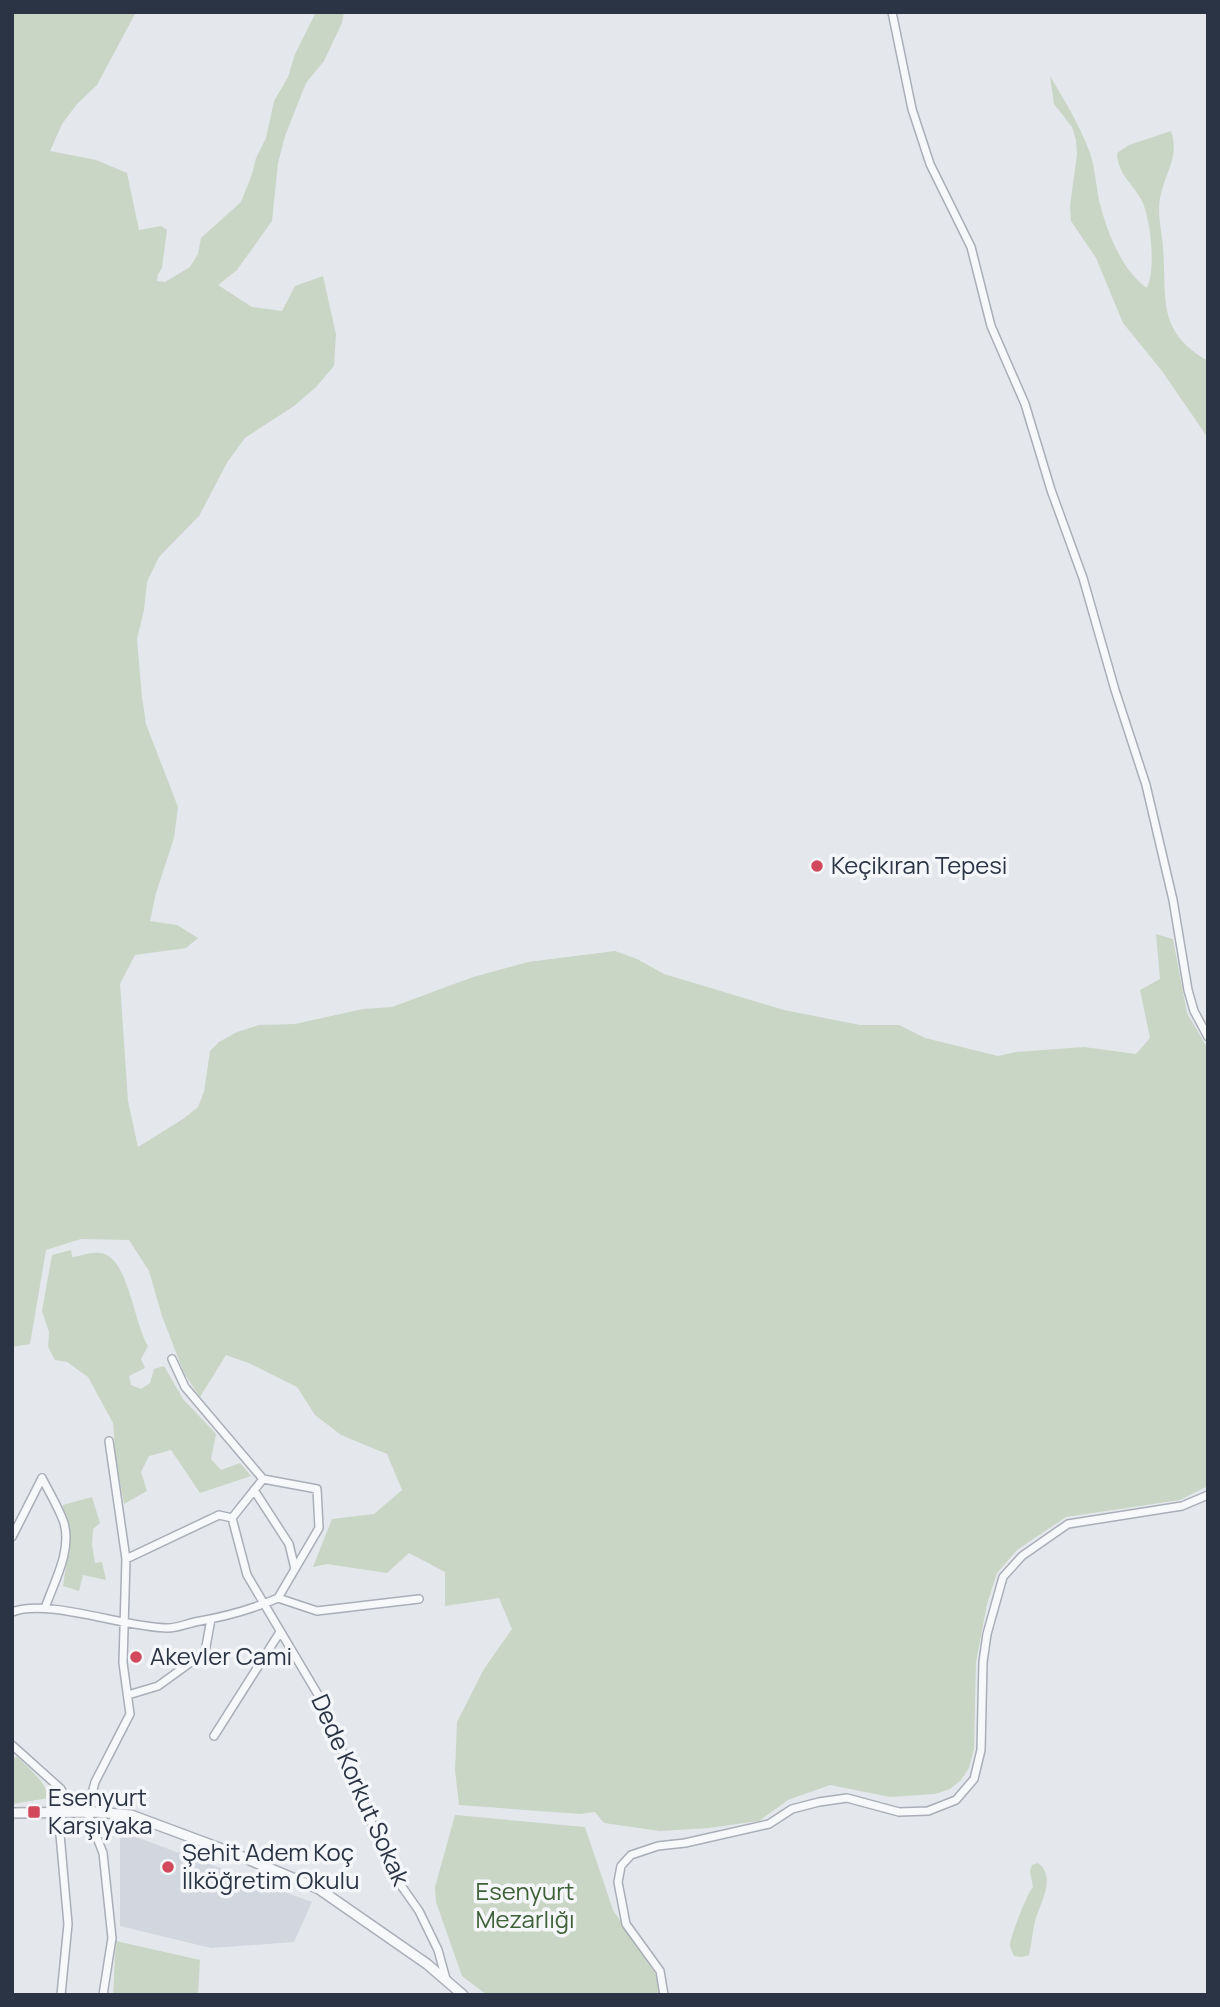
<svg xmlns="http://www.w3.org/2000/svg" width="1220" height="2007" viewBox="0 0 1220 2007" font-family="Manrope,sans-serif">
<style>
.built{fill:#d2d6de}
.green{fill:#c9d6c5}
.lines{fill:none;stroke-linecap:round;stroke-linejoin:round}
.minor-casing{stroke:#a9aeb7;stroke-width:10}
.tertiary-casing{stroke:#a9aeb7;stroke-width:12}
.minor{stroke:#f7f8fa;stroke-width:7}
.tertiary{stroke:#f7f8fa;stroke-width:9}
.poi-dot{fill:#d1495b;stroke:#f4f6f9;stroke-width:2.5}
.labels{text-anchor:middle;stroke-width:7;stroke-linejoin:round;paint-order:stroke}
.poi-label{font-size:24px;fill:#2b3445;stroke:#f4f6f9;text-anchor:start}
.street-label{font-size:24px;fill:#2b3445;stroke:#f4f6f9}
.park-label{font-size:24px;fill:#3f6138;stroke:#f4f6f9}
</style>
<rect width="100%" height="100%" fill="#e4e7ec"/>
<!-- built -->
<path class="built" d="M120,1831L312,1902L294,1942L211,1948L120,1926Z"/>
<!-- green -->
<path class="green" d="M12,12H136L97,85L77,104L62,124L50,151L96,160L127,173L139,230L161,226L167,230L162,268L158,274L157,281L165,282L190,267L198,254L201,238L241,202L252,174L256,158L266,138L274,101L288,77L295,54L316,12H344L342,23L324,61L306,83L285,136L278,163L272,221L237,270L218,285L252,307L282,311L295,286L323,276L336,334L334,366L316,387L294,406L245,438L228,461L199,516L159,557L147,582L144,610L137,639L142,697L146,724L178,807L174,838L156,893L150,921L177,925L198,938L186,948L135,955L120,984L128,1101L138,1147L183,1119L198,1107L204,1092L210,1051L219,1042L237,1032L259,1025L295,1024L363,1009L392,1007L473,977L528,962L615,951L637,959L664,974L784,1010L860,1025H899L925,1038L998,1056L1016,1052L1084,1047L1136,1054L1150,1038L1140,990L1160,979L1156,934L1173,939L1187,1013L1208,1049V1486L1180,1500L1066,1517L1017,1550L997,1573L987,1604L976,1662L974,1749L969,1768L961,1780L950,1789L935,1794L890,1797L830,1785L788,1800L759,1821L709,1828L660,1831L604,1823L595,1812L580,1814L459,1805L455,1770L457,1722L484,1669L512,1629L499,1598L445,1606V1572L409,1553L387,1573L327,1564L313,1567L332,1519L374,1514L402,1490L387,1454L341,1435L315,1415L297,1387L251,1364L226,1355L200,1397L184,1373L162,1316L149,1271L129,1240L81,1239L46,1250L30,1344L12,1347Z
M1050,76C1065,101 1080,126 1090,153C1095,168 1096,185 1099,200C1106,230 1122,271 1147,288C1156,269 1151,220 1142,201C1132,182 1118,175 1117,153L1129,145L1171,131C1180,157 1165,172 1160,198C1157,214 1162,232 1163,247C1167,298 1156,331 1208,361V438L1162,371L1123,323L1096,258L1071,221L1070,206L1077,154L1076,140L1072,127L1054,104Z
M71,1250L72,1257C81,1256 91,1252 100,1253C128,1255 134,1324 148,1346L141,1359L145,1368L129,1376L131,1385L141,1389L150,1383L154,1369L164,1366L183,1399L216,1434L211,1459L221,1470L240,1463L251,1476L200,1493L171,1450L149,1456L141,1472L147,1491L124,1504L116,1461L113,1423L88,1377L67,1362L55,1360L48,1347L49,1332L42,1311L52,1255Z
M92,1497L100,1523L93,1529L92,1545L95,1563L102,1562L106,1580L83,1575L79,1591L63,1586L68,1552L63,1505Z
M17,1757C30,1769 45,1781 49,1798L12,1804V1758Z
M455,1815L585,1827L613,1910L658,1978L660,1995H487L462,1976L436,1902L435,1887Z
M1038,1863C1057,1877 1040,1903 1035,1921C1032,1932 1032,1944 1029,1955L1022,1957L1014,1956C1012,1951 1011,1951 1010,1945C1010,1938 1028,1891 1033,1887L1030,1872L1032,1865Z
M116,1941L200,1960L198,1995H113Z"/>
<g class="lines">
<defs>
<path id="minor" d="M892,12L912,109L930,164L971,247L991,326L1025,404L1051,490L1083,578L1115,690L1146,785L1173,900L1188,990L1194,1011L1208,1037
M172,1359L185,1387L263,1479
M42,1478C49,1492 59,1508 64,1523C72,1551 54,1582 45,1608
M254,1490L289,1544L295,1569
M232,1518L247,1575L320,1698L393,1874L419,1911L438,1950L446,1979
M232,1518L263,1479
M12,1537L42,1478
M126,1559L219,1515L232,1518
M278,1598L317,1611L419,1599
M12,1612C49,1598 125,1628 168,1628C177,1628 186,1624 195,1622C223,1617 251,1610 278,1598L319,1528L317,1489L263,1479
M128,1695L158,1686L205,1652L211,1619
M214,1736L280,1632
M12,1745L61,1789L73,1812
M58,1812L68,1924L61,1995
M103,1995L112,1938L103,1853L87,1812L95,1782L130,1714L123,1663L126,1559L109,1441
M664,1995L660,1971L626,1924L618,1882L621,1866L631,1855L658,1846L685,1843L769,1824L792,1809L819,1802L847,1798L899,1812L928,1811L956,1800L974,1779L981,1750L983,1662L987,1634L1003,1577L1022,1556L1068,1524L1182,1506L1208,1495"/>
<path id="tertiary" d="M12,1813L95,1812L131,1815L233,1853L319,1889L427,1964L463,1995"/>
</defs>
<!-- minor casing -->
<use href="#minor" class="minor-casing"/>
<!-- tertiary casing -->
<use href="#tertiary" class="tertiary-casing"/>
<!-- minor -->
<use href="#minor" class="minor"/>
<!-- tertiary -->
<use href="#tertiary" class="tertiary"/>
</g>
<!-- markers -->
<g class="poi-dot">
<circle cx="817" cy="866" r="7"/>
<circle cx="136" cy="1657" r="7"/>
<rect x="27" y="1805" width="14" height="14" rx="3.5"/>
<circle cx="168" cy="1867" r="7"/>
</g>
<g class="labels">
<!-- poi labels -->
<g class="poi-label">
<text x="831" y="874">Keçikıran Tepesi</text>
<text x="150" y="1665">Akevler Cami</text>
<text x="48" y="1806">Esenyurt<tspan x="48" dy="28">Karşıyaka</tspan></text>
<text x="182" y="1861">Şehit Adem Koç<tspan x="182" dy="28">İlköğretim Okulu</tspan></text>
</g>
<!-- street labels -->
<g class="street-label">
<text transform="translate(360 1790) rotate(66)" y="8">Dede Korkut Sokak</text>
</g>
<!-- park labels -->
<g class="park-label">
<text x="525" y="1900">Esenyurt<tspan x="525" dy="28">Mezarlığı</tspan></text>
</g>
</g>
<!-- border -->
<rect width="1220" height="2007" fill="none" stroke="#2b3445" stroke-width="28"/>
</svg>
